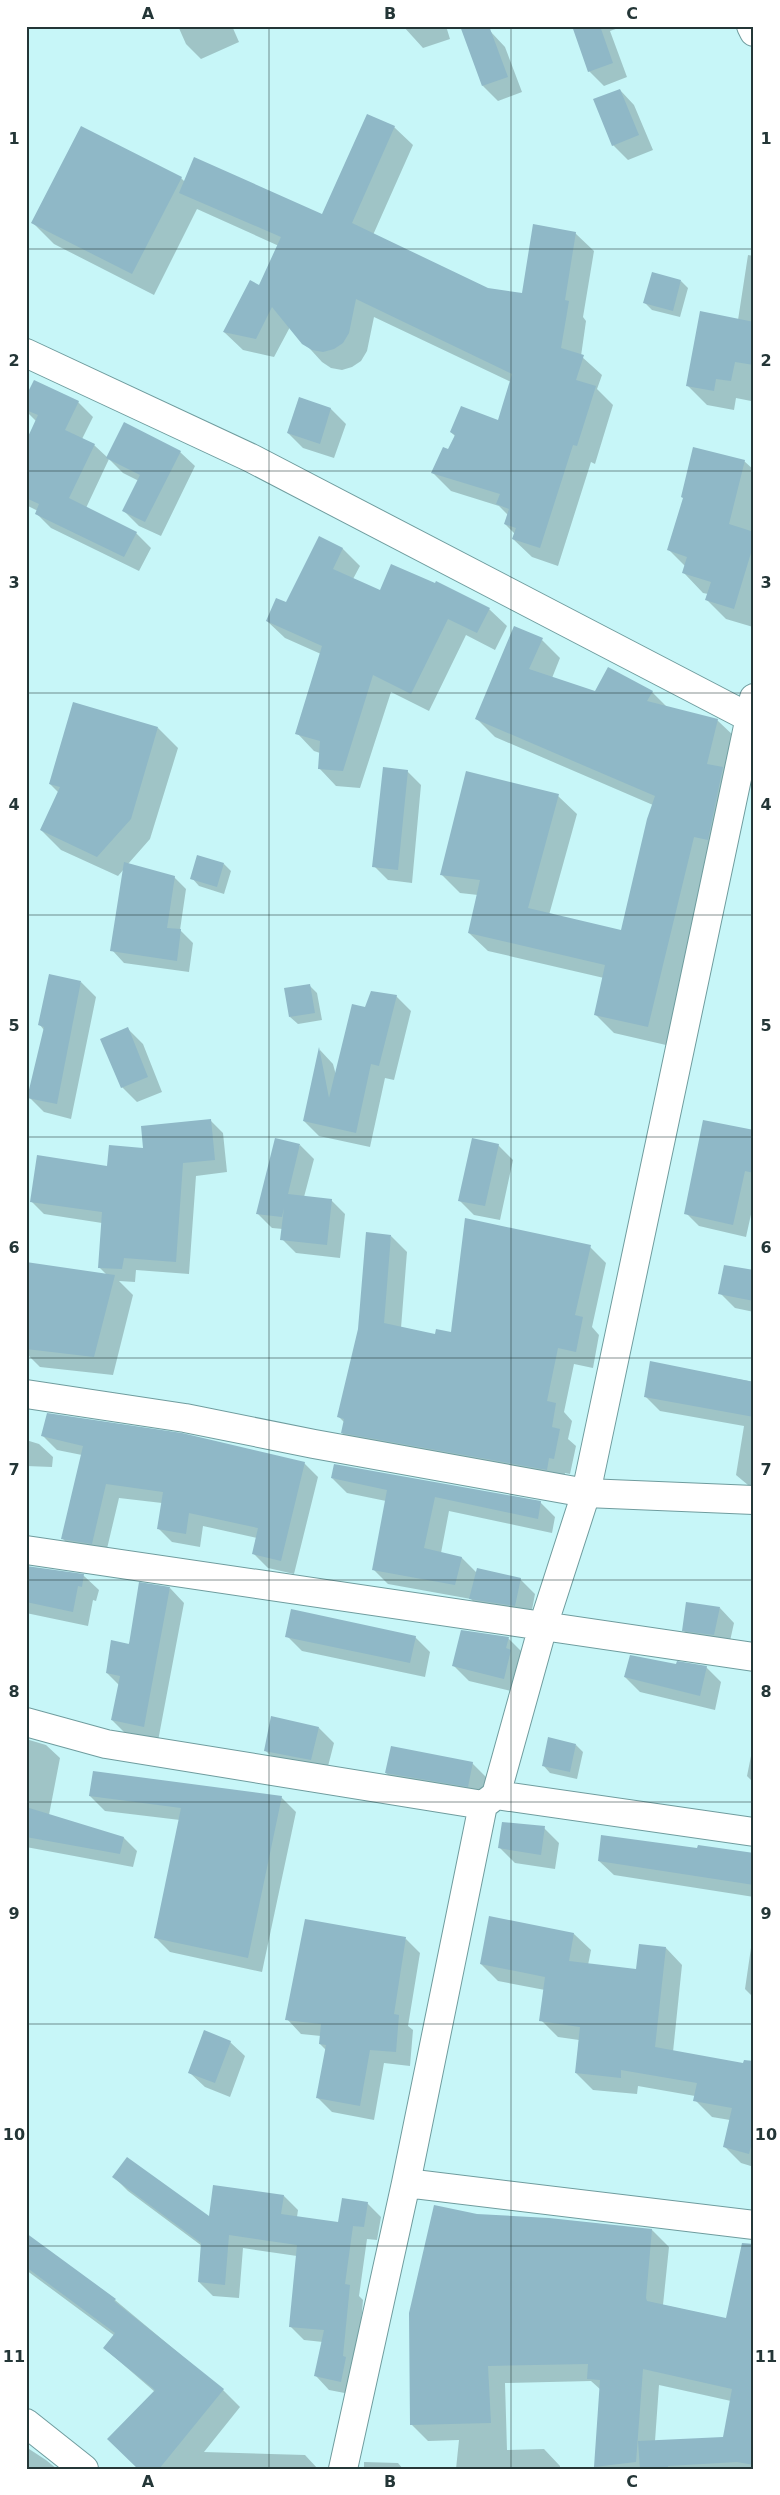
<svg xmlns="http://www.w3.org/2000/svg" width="780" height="2495" viewBox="0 0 780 2495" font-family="'DejaVu Sans',sans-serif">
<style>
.shadow{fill:#0003;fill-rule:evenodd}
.building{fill:#8fb8c7}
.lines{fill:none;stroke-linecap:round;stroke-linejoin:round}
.minor-casing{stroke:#6f9c9e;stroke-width:30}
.minor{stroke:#fff;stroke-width:28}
.grid{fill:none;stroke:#243637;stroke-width:1;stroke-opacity:0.55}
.neatline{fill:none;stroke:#243637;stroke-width:2}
.grid-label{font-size:16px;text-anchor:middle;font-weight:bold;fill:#243637}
</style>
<rect width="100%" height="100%" fill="#c7f6f8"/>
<!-- shadow -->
<path class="shadow" d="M178,26H232L239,42L201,59L186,44Z
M403,26H446L450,39L423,48Z
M573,26H624L610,31L627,77L604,86L589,71Z
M491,32L505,47L522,92L498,101L483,86Z
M620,90L634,105L653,150L628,160L613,145Z
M394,127L413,145L373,235L487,289L523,295L575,233L594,251L583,317L586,321L581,356L602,375L597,389L613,405L595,464L591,462L558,566L532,557L513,539L515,534L505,524L508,515L499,506L451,491L433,473L449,451L455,436L451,432L499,421L511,382L374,317L367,351L361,361L352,367L342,370L331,368L322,362L290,327L274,357L243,350L224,332L260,287L279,246L197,209L154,295L54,244L33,223L181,178L185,182L323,216Z
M748,255L754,256V386L751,401L736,398L734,410L707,405L687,385L738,320Z
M681,281L688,288L680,317L652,310L644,302Z
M26,398L78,402L93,417L82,439L94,445L108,458L180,452L195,466L161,536L139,526L124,511L139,481L123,473L109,459L86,508L136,533L151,548L139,571L51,528L36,513L38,511L26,505V444L37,422L26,411Z
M300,398L331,409L346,424L334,458L303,448L288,433Z
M744,461L754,470V520L751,532L754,533L753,627L726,619L707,600L708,594L703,593L684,573L686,567L669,550Z
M320,538L343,549L360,566L353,579L380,592L435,585L489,609L507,626L495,650L466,635L429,711L391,692L360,788L336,786L319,768L320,753L314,751L297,733L321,654L285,638L267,621L286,604Z
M542,640L560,658L552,678L595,693L652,692L667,707L717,720L736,738L712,854L666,1045L614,1033L595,1014L604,978L488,951L469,933L478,895L460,893L442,875L558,796L577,814L549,915L622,932L653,805L495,737L476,718Z
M158,728L178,748L150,839L128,864L174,877L186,889L180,930L193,943L189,972L124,963L112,950L124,869L118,876L61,850L41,830L59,793L50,784Z
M407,771L421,785L412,883L388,880L374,866Z
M224,864L231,871L224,894L199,886L192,878Z
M81,982L96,997L71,1119L44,1112L29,1097L44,1030L40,1025Z
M310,986L317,993L322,1020L298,1024L290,1017Z
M396,996L411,1011L394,1080L385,1078L370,1147L319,1136L304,1121L320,1050L333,1064L336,1075L366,1008Z
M128,1029L143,1044L162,1092L137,1102L122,1087Z
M210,1120L223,1133L227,1172L196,1176L189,1274L136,1270L135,1282L119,1281L133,1295L113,1375L40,1367L26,1353V1263L107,1275L99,1267L102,1223L44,1214L31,1201Z
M754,1131V1201L746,1237L699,1226L686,1213Z
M300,1145L314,1159L304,1197L331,1200L345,1214L340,1258L296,1253L282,1239L283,1229L272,1228L258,1214Z
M498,1145L513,1160L500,1220L474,1215L459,1200Z
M391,1236L407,1252L401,1328L436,1336L452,1334L590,1247L606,1263L592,1327L599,1335L593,1368L574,1364L564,1412L572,1421L568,1439L576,1446L570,1474L565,1473L563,1486L359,1449L342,1433L345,1423L339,1417Z
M754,1272V1312L735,1308L720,1293Z
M651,1363L754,1382V1490L736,1475L744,1426L660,1411L645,1396Z
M43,1436L304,1463L318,1477L294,1574L268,1568L254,1554L257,1538L203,1526L200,1547L172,1542L158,1528L162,1503L119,1498L105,1557L77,1553L63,1539L82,1455L57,1450Z
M26,1440L39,1444L53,1457L52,1467L26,1466Z
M332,1478L540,1502L555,1517L552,1533L449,1511L441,1553L462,1558L477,1573L520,1579L535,1594L530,1620L485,1614L471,1599L388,1584L373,1569L386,1501L347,1493Z
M26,1567L84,1576L99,1590L96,1601L93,1600L88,1626L26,1613Z
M170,1588L184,1603L158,1741L127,1735L112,1720L119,1685L107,1673Z
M720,1608L734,1623L728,1650L698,1645L683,1630Z
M287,1636L415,1637L430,1652L425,1677L302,1651Z
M508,1638L523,1653L519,1693L469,1681L454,1666Z
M677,1666L706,1667L721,1682L715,1710L640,1692L625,1677Z
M319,1728L334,1743L326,1774L280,1765L265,1750Z
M26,1739L46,1745L60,1758L49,1815L124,1838L137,1851L133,1867L26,1847Z
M754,1741V1783L747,1776Z
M576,1745L583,1752L577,1779L550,1773L543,1765Z
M472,1763L487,1778L483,1801L401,1788L386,1773Z
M90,1796L281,1797L296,1812L262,1972L170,1952L155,1937L180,1820L105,1811Z
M544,1828L559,1843L555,1869L515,1863L500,1848Z
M698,1850L754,1854V1897L614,1875L599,1861Z
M574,1934L591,1950L588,1965L637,1970L666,1948L682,1965L673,2052L754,2067V2167L741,2163L724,2146L730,2120L712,2117L695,2100V2096L638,2086L637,2094L593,2090L576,2073L579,2040L558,2037L541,2020L545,1990L498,1981L481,1964Z
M753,1934H754V1998L745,1989Z
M406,1939L420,1953L408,2026L413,2030L410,2066L384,2063L374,2120L332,2112L318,2098L326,2050L320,2044L321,2036L301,2034L287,2019Z
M230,2042L245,2056L230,2097L205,2087L190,2073Z
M114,2177L209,2218L284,2196L298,2210L297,2217L339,2224L367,2203L381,2217L377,2240L367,2239L359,2296L363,2300L355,2395L329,2390L316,2376L323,2342L304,2340L290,2326L297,2256L243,2248L239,2298L213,2296L199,2282L202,2246L128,2191Z
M477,2216L652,2230L669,2247L663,2305L727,2319L753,2257L754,2242V2469H598L595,2466L601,2390L591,2381L505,2383L507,2450L544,2449L560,2466V2469H456L459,2440L428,2441L411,2424ZM659,2385L731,2401L725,2438L655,2441Z
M26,2234L115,2300L223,2390L240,2407L204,2452L305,2455L318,2469H140L155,2392L104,2348L115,2336L26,2270Z
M26,2447L46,2460L57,2469H26Z
M364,2462L398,2463L403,2469H364Z"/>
<!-- building -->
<path class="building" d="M460,26H489L508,77L482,86Z
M572,26H600L613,63L588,72Z
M620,89L639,135L612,146L593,99Z
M367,114L395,126L352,223L488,288L522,293L533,224L576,232L565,300L569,301L561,348L584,355L576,380L596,386L577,446L573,445L540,548L512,539L516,528L504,524L509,509L496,504L500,494L431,473L443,447L448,449L455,435L450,432L461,406L498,420L512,374L356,299L349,333L343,343L334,349L323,352L312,350L302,344L272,307L256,339L223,332L250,280L259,285L281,237L179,193L194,157L322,214Z
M81,126L182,177L132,274L31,223Z
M652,272L681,280L673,311L643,303Z
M700,311L754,322V365L735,362L731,381L716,379L714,391L686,386Z
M34,380L79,401L65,430L95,444L69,498L137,532L124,557L35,514L39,504L26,498V441L38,415L26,410V396Z
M299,397L331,408L320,444L287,433Z
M124,422L181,451L145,522L122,511L140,475L106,458Z
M693,447L745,460L729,524L754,532V543L734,609L705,600L711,582L682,573L687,557L667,550L683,498L681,497Z
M319,536L343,548L333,569L380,590L391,564L435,583L436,581L490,608L477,633L448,619L411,694L373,675L343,771L318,769L320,741L295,734L322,646L266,621L276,598L286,602Z
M514,626L543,638L529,669L595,691L608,667L653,691L647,701L718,719L707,764L723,767L708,840L694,837L648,1027L594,1015L605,965L468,933L480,880L440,875L466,771L559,794L528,908L621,930L647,819L655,796L475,719Z
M73,702L158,727L131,819L97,857L40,830L60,787L49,784Z
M383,767L408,770L398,870L372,867Z
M197,855L224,863L217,887L190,879Z
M124,862L175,876L167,928L181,929L177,961L110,951Z
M49,974L81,981L57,1104L27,1098L44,1027L38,1025Z
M310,984L315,1013L289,1017L284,988Z
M371,991L397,995L379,1066L371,1064L356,1133L303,1121L319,1047L329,1098L352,1004L365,1007Z
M128,1027L148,1077L121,1088L100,1039Z
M211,1119L215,1160L183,1163L176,1262L124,1258L122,1269L98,1268L102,1212L30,1202L37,1155L107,1166L109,1145L143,1148L141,1126Z
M703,1120L754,1130V1173L745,1171L733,1225L684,1214Z
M275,1138L300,1144L288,1194L332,1199L327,1245L280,1240L284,1208L282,1217L256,1214Z
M472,1138L499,1144L485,1206L458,1201Z
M465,1218L591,1245L575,1315L583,1317L576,1352L558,1348L547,1401L556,1403L552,1427L560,1429L554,1459L549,1458L547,1470L341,1433L344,1419L337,1417L358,1329L366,1232L391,1235L384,1323L435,1334L436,1329L451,1332Z
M26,1262L115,1275L94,1357L26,1349Z
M724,1265L754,1270V1301L718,1294Z
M650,1361L754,1382V1417L644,1397Z
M47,1413L182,1433L305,1462L281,1561L252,1554L258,1528L189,1513L186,1534L157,1529L163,1492L106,1484L92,1544L61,1539L83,1446L41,1436Z
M334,1464L541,1501L538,1519L435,1497L424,1548L462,1557L455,1585L372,1570L387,1490L331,1478Z
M26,1566L84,1574L82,1587L78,1586L73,1612L26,1602Z
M477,1568L521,1578L515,1606L469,1599Z
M139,1582L170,1587L144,1727L111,1720L120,1676L106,1673L111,1640L129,1644Z
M686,1602L720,1607L714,1635L682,1631Z
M291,1609L416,1636L410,1663L285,1637Z
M461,1630L509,1637L506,1648L511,1650L504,1679L452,1666Z
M630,1655L676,1664L677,1661L707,1666L700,1696L624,1677Z
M271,1716L319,1727L311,1760L264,1751Z
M548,1737L576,1744L570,1772L542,1766Z
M391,1746L473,1762L468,1787L385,1773Z
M93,1771L282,1796L248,1958L154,1938L181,1808L89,1796Z
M26,1807L124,1837L120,1854L26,1837Z
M502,1822L545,1826L541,1855L498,1848Z
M601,1835L697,1848L698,1845L754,1853V1885L598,1861Z
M489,1916L574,1933L569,1961L636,1969L639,1944L666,1947L655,2047L743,2063L744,2060L754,2061V2135L749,2154L723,2147L732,2108L693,2101L697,2083L621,2070V2078L575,2073L580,2027L539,2021L545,1977L480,1964Z
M305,1919L406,1937L394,2014L399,2015L396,2052L370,2050L360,2106L316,2098L326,2045L319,2044L321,2024L285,2020Z
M204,2030L231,2041L215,2083L188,2073Z
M127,2157L209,2216L213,2185L284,2195L281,2214L338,2222L342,2198L368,2202L364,2227L353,2226L345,2284L350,2285L343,2356L346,2357L341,2382L314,2376L324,2330L289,2327L297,2245L229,2235L225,2285L198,2282L201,2243L112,2177Z
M434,2205L477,2214L549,2218L652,2229L646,2298L647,2301L726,2318L742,2243L754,2244V2465L737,2462L668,2466V2469H640L638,2441L723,2437L732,2389L643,2369L636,2462L594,2467L600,2380L587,2379L588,2364L488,2366L491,2423L410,2425L409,2313Z
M26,2233L116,2299L114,2301L224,2389L159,2469H138L107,2439L155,2390L103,2348L115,2333L26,2267Z"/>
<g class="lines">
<defs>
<path id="minor" d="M751,26L754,32
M26,353L251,458L754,720
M26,1394L185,1418L314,1444L586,1493L754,1500
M26,1550L754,1657
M26,1722L106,1744L483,1805
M496,1795L754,1832
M406,2183L754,2225
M26,2423L84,2469
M343,2469L406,2183L483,1805L496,1795L543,1626L586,1493L754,698"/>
</defs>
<!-- minor casing -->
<use href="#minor" class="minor-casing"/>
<!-- minor -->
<use href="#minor" class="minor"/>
</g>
<!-- grid -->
<path class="grid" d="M269,26V2469M511,26V2469M26,249H754M26,471H754M26,693H754M26,915H754M26,1137H754M26,1358H754M26,1580H754M26,1802H754M26,2024H754M26,2246H754"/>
<!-- border -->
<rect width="780" height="2495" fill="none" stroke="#ffffff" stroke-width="55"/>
<rect x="28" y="28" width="724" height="2440" class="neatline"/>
<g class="grid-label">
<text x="148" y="19">A</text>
<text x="390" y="19">B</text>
<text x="632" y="19">C</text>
<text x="14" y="144">1</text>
<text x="766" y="144">1</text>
<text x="14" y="366">2</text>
<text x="766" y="366">2</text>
<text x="14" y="588">3</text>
<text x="766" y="588">3</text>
<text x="14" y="810">4</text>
<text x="766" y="810">4</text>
<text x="14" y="1031">5</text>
<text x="766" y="1031">5</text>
<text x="14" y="1253">6</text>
<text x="766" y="1253">6</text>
<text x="14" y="1475">7</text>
<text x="766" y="1475">7</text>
<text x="14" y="1697">8</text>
<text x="766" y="1697">8</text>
<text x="14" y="1919">9</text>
<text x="766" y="1919">9</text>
<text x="14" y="2140">10</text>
<text x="766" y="2140">10</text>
<text x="14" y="2362">11</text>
<text x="766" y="2362">11</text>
<text x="148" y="2487">A</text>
<text x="390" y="2487">B</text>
<text x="632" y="2487">C</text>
</g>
</svg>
